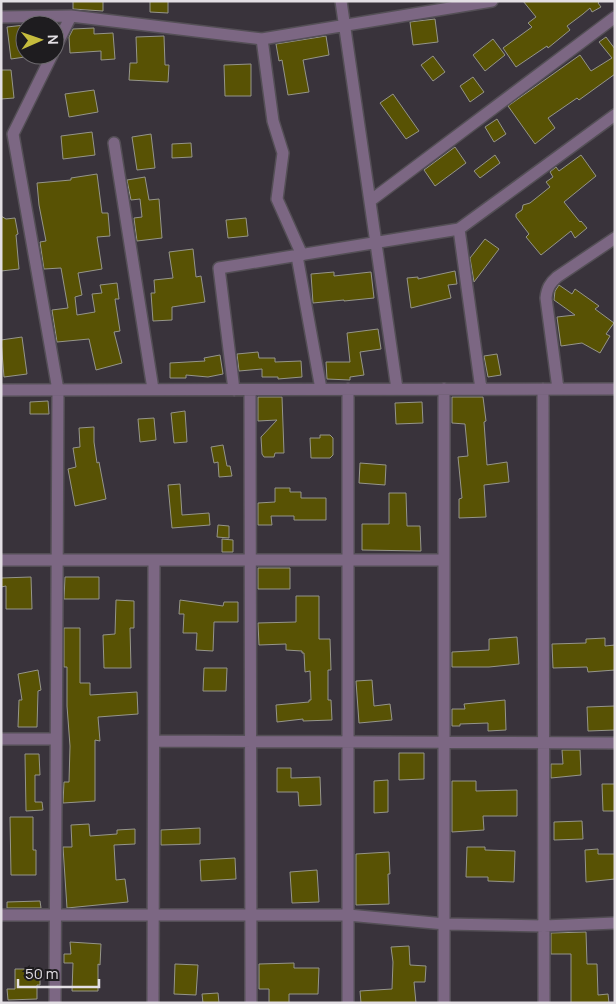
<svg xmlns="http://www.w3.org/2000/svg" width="616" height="1004" viewBox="0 0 616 1004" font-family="Manrope,sans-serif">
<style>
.building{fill:#585204;stroke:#95958a}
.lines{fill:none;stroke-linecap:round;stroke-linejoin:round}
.minor-casing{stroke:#544f56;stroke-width:14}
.minor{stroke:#7c6783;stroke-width:11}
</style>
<rect width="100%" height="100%" fill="#39333b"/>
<!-- building -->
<path class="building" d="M73,1H103V11L73,9Z
M150,1H168V13L150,12Z
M523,1H600L598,3L601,7L592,12L590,8L583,14L567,26L570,30L548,48L547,46L516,67L503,48L532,27L528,23L536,17Z
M435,19L438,42L413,45L410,22Z
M25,25V57L11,59L7,27Z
M94,28V34L113,33L115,59L101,60V51L70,53L69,37L73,29Z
M164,36L165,65H169L168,82L129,80L130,63H137L136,37Z
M326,36L329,55L303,60L309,92L288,95L282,60L279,61L276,44Z
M606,37L615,49V74L579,100L577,98L548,118L555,128L535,144L508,106L580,55L591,71L612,58L599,42Z
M493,39L505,55L485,71L473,55Z
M433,56L445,72L433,81L421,65Z
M251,64V96H225L224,65Z
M1,70H11L14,98L1,99Z
M473,77L484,92L470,102L460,86Z
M94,90L98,112L69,117L65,94Z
M393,94L419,131L406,139L380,103Z
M497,119L506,134L494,142L485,127Z
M92,132L95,155L63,159L61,136Z
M151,134L155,168L137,170L132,137Z
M191,143L192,157L172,158V144Z
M455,147L466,163L435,186L424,170Z
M495,155L500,163L480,178L474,171Z
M581,155L596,176L564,202L580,222L581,221L587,228L575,238L571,231L541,255L526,237L529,234L516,217V214L522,210L523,205L530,203L550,187L546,182L553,177L550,172L556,167L559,171Z
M97,174L102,213H108L110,236L97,237L102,269L78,273L82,295L75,297L77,315L95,312L92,294L102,293L100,285L117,283L119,299H115L120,331L114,332L122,363L96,370L89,339L57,342L52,310L68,308L61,268L44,269L40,242L46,241L39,205L37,183L71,180V178Z
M145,177L149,200L159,199L162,238L137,241L134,218L142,217L140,199L131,200L127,180Z
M1,216L6,219L15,218L18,234L16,235L19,269L1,271Z
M246,218L248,236L228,238L226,220Z
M485,239L499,249L474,282L470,258Z
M193,249L196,277L201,276L205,302L172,307V320L153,321L151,293H155L154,280L173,278L169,252Z
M455,271L457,284L448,285L451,298L411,308L407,278L418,277V279Z
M334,272V276L371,272L374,298L344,301V300L313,303L311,274Z
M559,285L572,294L575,289L599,306L595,309L614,323L606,334L610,336L600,353L582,343L561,346L557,317L575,315L554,300L555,291Z
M378,329L381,349L360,352L364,375L350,377V380L327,379L326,362H350L347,333Z
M22,337L27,374L4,377L1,340Z
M258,352L259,358H275V362L301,361L302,377L278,379V377H262V369L239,371L237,354Z
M497,354L501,375L488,377L484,356Z
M220,355L223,374L208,377L186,375V378H170V363L205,361L204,358Z
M258,397H282L284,453H275L274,457H264L262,454L261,437L277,420L258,421Z
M452,397H483L486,421L484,422L487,465L507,462L509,482L484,485L486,517L459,518V499L462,498L458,457L468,456L465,424L452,423Z
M48,401L49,414H30V402Z
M422,402L423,423L396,424L395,403Z
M185,411L187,442L174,443L171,413Z
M154,418L156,440L140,442L138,419Z
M94,427V442L97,463L99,462L106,499L75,506L68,469L76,467L73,448L80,447L79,428Z
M320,435H330L333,438V455L330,458H311L310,438H320Z
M223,445L227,466H230L232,476L219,477L218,462L214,463L211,447Z
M360,463L386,465L385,485L359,483Z
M180,484L182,515L209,513L210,525L172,528L168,485Z
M275,488H290V492H301V498H326V520H294V516H271L272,525H258V503L275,502Z
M389,493H406L407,526H420L421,551L362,550V524H389Z
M218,525L229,526V538L217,537Z
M222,539L233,540V552H222Z
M258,568H290V589H258Z
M31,577L32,609H6V586L1,587V578Z
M65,577H99V599H64Z
M296,596H319V639H330L331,670H328V700H331L332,720L303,721V719L277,722L276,705L309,702V700H311L310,671L305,672L304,653H302V651L286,650V644L259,645L258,623L296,622Z
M116,600L134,601V628H130L131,668H104L103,635L115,634Z
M180,600L223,606L224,602H238V622H214L213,651L196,650L197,633H183L184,614H179Z
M64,628H80V683H90V695L137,692L138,714L98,717L100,741L95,740V801L63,803L64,782H69L70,746L67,706V667H64Z
M517,637L519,664L489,667H452V652L489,650V639Z
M605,638V646L615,645V670L588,672L587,667L553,668L552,644L586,643V639Z
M204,668H227L226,691H203Z
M38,670L41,690L38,691L37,727H18L19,700H22L18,674Z
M372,680L374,706L390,704L392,720L359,723L356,681Z
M505,700L506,730L488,731V723L460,724V726H452V709H465L464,704Z
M615,706V730L588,731L587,707Z
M562,750H580L581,775L551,778V764H563Z
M399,753H424V779L399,780Z
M25,754H39L40,775H35V802H42L43,810L26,811Z
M277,768H291V778L320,777L321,805L299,806L298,792H277Z
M388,780V812L374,813V781Z
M452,781H476V791L517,790V816H483L484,830L452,832Z
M602,784H615V811H603Z
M10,817H33V850H36V875H11Z
M582,821L583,839L554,840V822Z
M89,824L90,836L117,834V830L135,829V844L114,845L116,880L125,879L128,902L67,908L63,847H72L71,825Z
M200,828V844L161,845V830Z
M467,847H485V850L515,851L514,882L488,881V877H466Z
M598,849V854H615V879L586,882L585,850Z
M389,852L390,874H388L389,904L356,905V854Z
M235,858L236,879L201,881L200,860Z
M317,870L319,902L292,903L290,872Z
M40,901L41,908H7V902Z
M586,932L587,964H597L598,995L608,994L609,1003H571V954H551V933Z
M70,942L101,944L100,965L98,964V991H72L73,963H64V954H71Z
M409,946L410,965L426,966L425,982H414L416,1003H361L360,991L392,989L393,962L391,947Z
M294,963V968H319L318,994H289V1003H269V989H259V964Z
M175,964L198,965L196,995L174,994Z
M15,969H40V985H37V999L8,1000L7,989H15Z
M218,993L219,1003H203L202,994Z"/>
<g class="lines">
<defs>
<path id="minor" d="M341,1L397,389
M1,17L71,16L262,39L492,1
M262,39L273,121L283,153L277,199L302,255
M55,48L71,16
M52,55L13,134L58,390L55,1003
M114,143L153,389
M370,201L615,17
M459,229L481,389
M297,256L321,389
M348,389V1003
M543,389L544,1003
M558,389L546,298C547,288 550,283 557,277L615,238
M1,390L615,389
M234,390L219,268L459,229L615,115
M250,390L251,1003
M1,560H444
M1,739H56
M154,741L615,743
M1,915H348L445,924L544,926L615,923
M153,1003L154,560
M444,1003V389"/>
</defs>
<!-- minor casing -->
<use href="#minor" class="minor-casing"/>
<!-- minor -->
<use href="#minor" class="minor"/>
</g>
<!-- border -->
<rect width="616" height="1004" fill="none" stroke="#e3dfe4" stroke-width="5"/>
<!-- north arrow -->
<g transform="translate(40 40) rotate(88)"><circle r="24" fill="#1e1c1f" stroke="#6d6a6e"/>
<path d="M0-4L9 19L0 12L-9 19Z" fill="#c6bc3d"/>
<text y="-8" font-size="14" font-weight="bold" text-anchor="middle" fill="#e3dfe4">N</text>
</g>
<!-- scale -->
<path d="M18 979v8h81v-8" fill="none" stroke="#e3dfe4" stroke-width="2.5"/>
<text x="25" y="979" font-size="15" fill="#e3dfe4" stroke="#1e1c1f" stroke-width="4" paint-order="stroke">50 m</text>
</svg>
